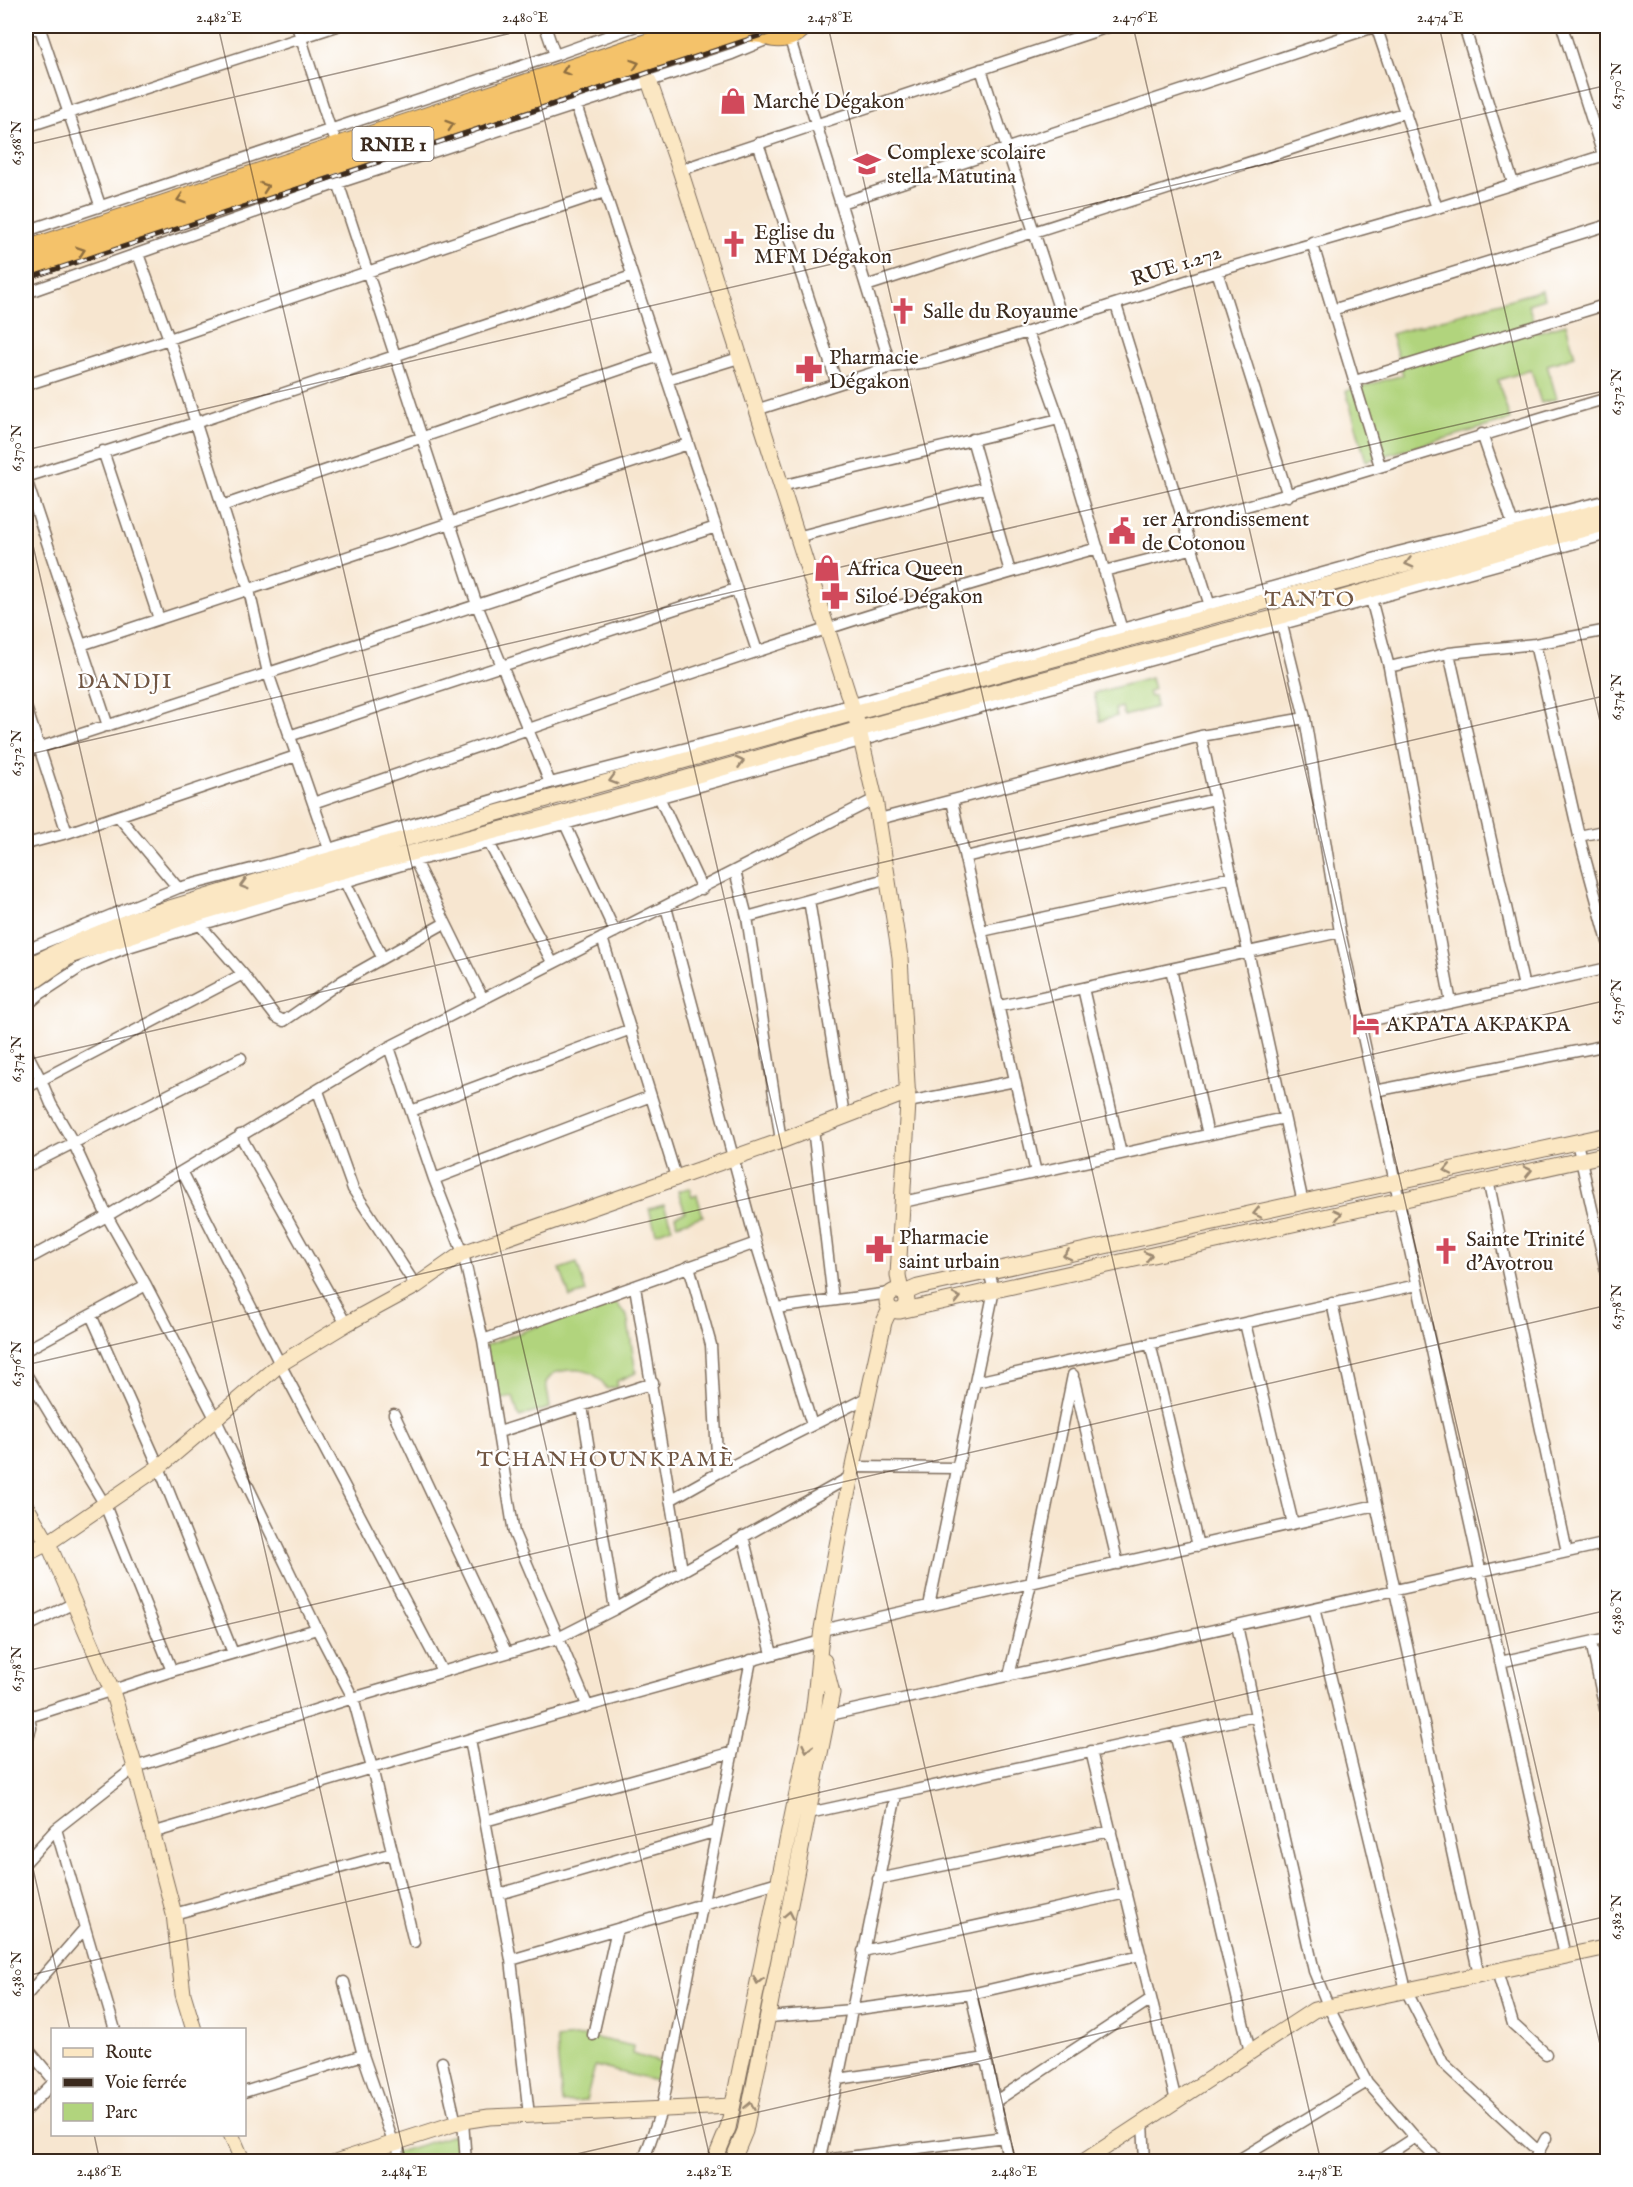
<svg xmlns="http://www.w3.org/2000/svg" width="1633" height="2187" viewBox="0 0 1633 2187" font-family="'IM FELL English',serif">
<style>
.green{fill:#b1d47d;stroke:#767f4e;stroke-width:1.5}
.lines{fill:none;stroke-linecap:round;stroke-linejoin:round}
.stream{stroke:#6ec2ea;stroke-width:3}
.street-casing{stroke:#7d6c5c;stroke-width:13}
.secondary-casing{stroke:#7d6c5c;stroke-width:17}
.highway-casing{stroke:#7d6c5c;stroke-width:22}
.street{stroke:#fff;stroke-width:10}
.secondary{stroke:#fbe7c3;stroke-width:15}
.highway{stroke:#f4c26a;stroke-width:20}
.rail-casing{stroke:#3b2a1e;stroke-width:5}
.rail{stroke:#fff;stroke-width:3;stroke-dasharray:9;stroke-linecap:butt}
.oneway{stroke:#8e6e40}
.oneway2{stroke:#9b8870}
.ticks{fill:none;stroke:#3b2a1e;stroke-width:1.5;stroke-opacity:0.45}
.labels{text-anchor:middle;stroke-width:4.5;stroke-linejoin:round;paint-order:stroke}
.shield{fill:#fff;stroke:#766a62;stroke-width:1.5}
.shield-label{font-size:20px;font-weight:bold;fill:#3b2a1e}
.poi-label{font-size:21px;fill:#3b2a1e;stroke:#fff;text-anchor:start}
.street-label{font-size:21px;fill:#3b2a1e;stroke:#fff}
.neighbourhood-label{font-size:22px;letter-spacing:1.5px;fill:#715643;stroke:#fff}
.neatline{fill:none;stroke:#3b2a1e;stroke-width:2}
.ticks-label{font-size:15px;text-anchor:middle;fill:#3b2a1e}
</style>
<rect width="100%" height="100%" fill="#fff"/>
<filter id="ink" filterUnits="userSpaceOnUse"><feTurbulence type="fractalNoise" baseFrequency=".0167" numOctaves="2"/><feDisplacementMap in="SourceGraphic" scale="12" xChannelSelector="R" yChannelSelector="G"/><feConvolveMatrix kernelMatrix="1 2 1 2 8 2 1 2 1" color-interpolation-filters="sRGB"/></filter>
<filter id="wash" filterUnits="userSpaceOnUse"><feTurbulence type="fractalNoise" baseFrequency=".008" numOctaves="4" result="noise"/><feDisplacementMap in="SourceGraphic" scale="24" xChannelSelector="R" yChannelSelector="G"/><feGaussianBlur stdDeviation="1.35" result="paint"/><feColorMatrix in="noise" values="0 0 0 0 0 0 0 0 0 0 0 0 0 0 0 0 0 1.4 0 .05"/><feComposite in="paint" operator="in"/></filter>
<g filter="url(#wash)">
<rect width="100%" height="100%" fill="#f7e6d0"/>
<!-- green -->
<path class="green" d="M1542,290L1544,299L1528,304L1537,332L1566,324L1575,356L1547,365L1557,399L1541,403L1531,370L1498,380L1510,420L1366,461L1346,391L1403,375L1391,334Z
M1151,678L1154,689L1148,692L1150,697L1154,696L1156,707L1124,716L1122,707L1115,709L1117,716L1100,721L1094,693Z
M689,1188L692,1197L697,1195L703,1216L677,1224L675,1216L685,1212L678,1191Z
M664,1205L672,1227L656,1233L649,1209Z
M577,1263L586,1292L570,1297L560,1269Z
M611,1303H616L627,1316L636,1373L617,1381V1387L607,1389C595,1368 577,1367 554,1373L546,1382L550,1408L519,1417L513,1397L498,1400L484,1346L584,1309L585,1313Z
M586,2036L633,2046L632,2054L663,2063L659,2082L595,2066L586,2101L562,2103L556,2039Z
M460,2133L461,2161H369Z"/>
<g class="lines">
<!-- stream -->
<path class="stream" d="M821,1706L824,1693
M723,2162L735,2129"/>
</g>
</g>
<g filter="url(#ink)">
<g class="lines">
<defs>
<path id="street" d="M39,26L100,205
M297,26L330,128L339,147
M545,26L555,55
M1376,26L1437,208
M1464,26L1513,183
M1562,26L1603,155
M800,28H820L828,26
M26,31L42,26
M789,36L891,367
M981,69L1063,321
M576,105L757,651
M26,127L337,26
M758,143L837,384
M332,164L477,605L550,783
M680,170L1111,26
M841,203L1377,26
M26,231L555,55L636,26
M1312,242L1380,466
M138,254L169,339L249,590L268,673L329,849
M1217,271L1288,496
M866,286L1406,112
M26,293L338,183L732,54L773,37
M1116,305L1210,606
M1332,310L1608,225
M1028,332L1059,419L1122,630
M667,380L739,358
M1355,381L1608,304
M26,385L169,339L604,192
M756,410L891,367L927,362L1028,332L1217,271L1437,208L1608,154
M1482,434L1513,525
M972,439L1010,572
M103,451L159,619
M26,477L195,423L632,276
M26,479L108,726
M781,486L1059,419
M222,506L659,356
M1184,523C1326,486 1466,439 1608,398
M797,537L986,487
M1104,571L1191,549
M1371,599L1389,667L1451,1003
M1282,625L1305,718L1340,932L1565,1956
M1535,644L1579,836L1608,942
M81,645L688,444
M1449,653L1524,987
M1389,667L1449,653L1535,644L1608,630
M26,707L67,833
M289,736L736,589
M1201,736L1303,1203
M26,752L716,527
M659,797L702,889
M952,801L1036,1173
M313,803C573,715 832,620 1098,548
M118,816L178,888
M879,819L1201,736L1305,718
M565,824L615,932
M1579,836L1608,830
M489,843L552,962
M26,844L67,833L296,756
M965,857L1215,799
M415,861L483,999
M735,871L747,917L781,1141
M345,882L382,957
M809,900L844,1115
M666,907L756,1243L812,1425
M747,917L889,878
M200,925L243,974L276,1017L284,1021L342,981L445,923
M982,931L1232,877
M602,938L676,1177
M26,950L178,888L329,849L550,783L774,726L1398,552L1608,500
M1171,969L1208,1135
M243,974L41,1080L51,1104L73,1142L107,1216L146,1285L215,1418L317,1629L353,1698L372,1768L414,1942
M1083,988L1121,1154
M26,1006L40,994L84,965L125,948L200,925L415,861L565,824L963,712L1608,534
M1000,1006L1340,932
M1359,1023L1608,968
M389,1047L434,1179L463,1253L483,1340L514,1533L587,1705
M26,1051L41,1080L26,1088
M318,1091L353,1189L416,1286
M1375,1091L1608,1045
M908,1102L1015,1081
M411,1111L631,1029
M813,1128L833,1300
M240,1135L346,1324
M1577,1142L1608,1280
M26,1167L241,1058
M182,1171L280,1364L442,1671
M434,1179L651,1096
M1488,1180L1567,1552
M903,1202L1284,1118
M26,1260L107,1216L389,1047L875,799
M689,1266L711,1345L718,1473
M635,1287L682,1570
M1332,1303L1479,1975
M776,1308L890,1293
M91,1315L159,1467L233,1653
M1245,1323L1293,1524
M483,1340L756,1243
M1150,1343L1198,1546
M26,1350L146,1285
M26,1374L105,1505L172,1671
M1074,1380L1118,1564
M976,1382L1417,1285
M582,1406L615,1609
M394,1414L506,1652
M499,1432L653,1383
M853,1467L958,1468
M670,1500L718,1473L868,1397
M743,1536L772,1654
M929,1606L994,1290L989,1272
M1314,1608L1406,1990L1443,2063L1538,2151
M1237,1625L1256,1716L1314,1971L1329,2008L1367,2082L1415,2137L1440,2162
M26,1627L74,1603
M822,1630L1376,1505
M1591,1642L1608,1723
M1500,1662L1608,1638
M1009,1676L1031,1583L1073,1375
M821,1717L1608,1543
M26,1718L172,1671L317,1629
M1175,1733L1250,2052
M470,1739L511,1960L529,2115
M26,1743L31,1728L29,1717
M1091,1751L1176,2101
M809,1813L1256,1716
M485,1821L733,1752
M56,1829L115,2030
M152,1833L470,1739L821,1641
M26,1862L56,1829L135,1767L353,1698L558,1638L615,1609L850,1477
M878,1879L1111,1831
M499,1894L717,1831
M174,1914L393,1853
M863,1951L1126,1893
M511,1960L778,1882
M1497,1971L1513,2024L1546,2054
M344,1982L363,2055L393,2142
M971,1994L1009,2162
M26,1996L85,1928
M769,2017L851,2010L971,1994L1141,1955
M593,2035L617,1929
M26,2047L52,2078
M442,2062L456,2123
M838,2079L986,2058
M244,2092L363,2055
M996,2101L1151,1999
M26,2110L52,2084
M463,2121L466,2162
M1143,2122L1145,2162
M398,2140L399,2162
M643,2162L662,2108L751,1660
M809,2162L1004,2137
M819,2162L838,2079L896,1795
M1235,2162L1367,2082
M1377,2162L1415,2137
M1533,2162L1546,2138"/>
<path id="secondary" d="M649,81L680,170L857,722L875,799L900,957L908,1102L898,1275L901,1292
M26,970L38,961L77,942L137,918L322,862L854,713L1608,509
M26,987L70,956L186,917L327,875L560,814L884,722L1281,616L1527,544L1608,523
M887 1301a10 10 0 1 1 20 0a10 10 0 1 1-20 0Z
M904,1293L918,1287L1608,1135
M900,1311L1608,1154
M26,1506L48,1543L112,1691L135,1767L174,1914L183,1994L194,2030
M26,1554L48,1543L159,1467L280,1364L346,1324L416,1286L463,1253L781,1141L908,1092
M231,2134L243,2162
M335,2162L463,2121L489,2117L732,2106
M714,2162L728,2128L812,1720C817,1690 818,1659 822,1629C839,1526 862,1424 884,1322L890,1309
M732,2162L745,2131L832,1693L824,1661
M1083,2162L1314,2010L1608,1947"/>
<path id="highway" d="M754,26C768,41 789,41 803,26
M26,251L701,26
M26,270L332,164L717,37L742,31L763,33"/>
</defs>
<!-- street casing -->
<use href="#street" class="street-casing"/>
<!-- secondary casing -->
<use href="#secondary" class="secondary-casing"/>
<!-- highway casing -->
<use href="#highway" class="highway-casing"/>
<!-- street -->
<use href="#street" class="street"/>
<!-- secondary -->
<use href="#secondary" class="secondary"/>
<!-- highway -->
<use href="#highway" class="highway"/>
<defs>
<path id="rail" d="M26,279L789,26"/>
</defs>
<!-- rail casing -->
<use href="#rail" class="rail-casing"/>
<!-- rail -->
<use href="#rail" class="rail"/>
</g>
<!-- one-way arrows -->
<defs><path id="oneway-chevron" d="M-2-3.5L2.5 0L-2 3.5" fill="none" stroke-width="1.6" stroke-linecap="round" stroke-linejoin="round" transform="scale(1.5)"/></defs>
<g class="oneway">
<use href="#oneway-chevron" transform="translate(635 64) rotate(-18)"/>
<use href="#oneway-chevron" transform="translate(566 71) rotate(161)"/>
<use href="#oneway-chevron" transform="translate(450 125) rotate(-18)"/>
<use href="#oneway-chevron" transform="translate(265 187) rotate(-19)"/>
<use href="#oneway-chevron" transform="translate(181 199) rotate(162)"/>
<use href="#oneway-chevron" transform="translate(81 251) rotate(-19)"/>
</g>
<g class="oneway2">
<use href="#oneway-chevron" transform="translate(1409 563) rotate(165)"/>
<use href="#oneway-chevron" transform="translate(740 762) rotate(-15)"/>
<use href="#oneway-chevron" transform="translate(613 780) rotate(164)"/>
<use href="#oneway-chevron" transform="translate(244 885) rotate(164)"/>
<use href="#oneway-chevron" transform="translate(1448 1170) rotate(168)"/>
<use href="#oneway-chevron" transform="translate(1528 1171) rotate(-13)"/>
<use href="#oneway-chevron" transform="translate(1257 1213) rotate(168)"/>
<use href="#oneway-chevron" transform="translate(1338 1214) rotate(-13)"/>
<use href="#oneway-chevron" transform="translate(1067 1255) rotate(167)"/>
<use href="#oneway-chevron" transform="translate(1148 1256) rotate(-13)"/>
<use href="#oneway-chevron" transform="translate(957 1298) rotate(-13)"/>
<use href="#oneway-chevron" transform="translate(807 1748) rotate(102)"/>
<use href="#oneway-chevron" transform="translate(789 1915) rotate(-79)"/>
<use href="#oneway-chevron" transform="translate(758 1980) rotate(102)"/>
<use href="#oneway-chevron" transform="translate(750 2106) rotate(-78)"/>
</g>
</g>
<!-- ticks -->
<path class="ticks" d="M218,26L711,2162M523,26L1016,2162M828,26L1321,2162M1133,26L1608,2079M1439,26L1608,756M26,145L542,26M26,450L1608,85M26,515L406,2162M26,755L1608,390M26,1060L1608,695M26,1365L1608,1000M26,1671L1608,1305M26,1838L70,2030M26,1976L1608,1610M94,2134L100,2162M542,2162L1608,1916"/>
<!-- icons -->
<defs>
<symbol id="shop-bare" viewBox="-9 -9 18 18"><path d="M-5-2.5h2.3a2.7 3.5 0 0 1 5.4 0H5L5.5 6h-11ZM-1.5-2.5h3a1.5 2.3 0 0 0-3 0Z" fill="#d1495b" stroke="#fff" stroke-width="2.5" paint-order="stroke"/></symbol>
<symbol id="school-bare" viewBox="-9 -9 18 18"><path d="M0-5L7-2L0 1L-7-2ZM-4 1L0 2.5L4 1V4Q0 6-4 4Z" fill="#d1495b" stroke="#fff" stroke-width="2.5" paint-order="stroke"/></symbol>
<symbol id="church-bare" viewBox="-9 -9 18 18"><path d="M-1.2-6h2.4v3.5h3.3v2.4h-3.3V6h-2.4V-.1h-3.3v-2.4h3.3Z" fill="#d1495b" stroke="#fff" stroke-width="2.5" paint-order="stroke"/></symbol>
<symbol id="pharmacy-bare" viewBox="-9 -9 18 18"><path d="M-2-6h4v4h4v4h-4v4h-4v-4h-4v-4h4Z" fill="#d1495b" stroke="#fff" stroke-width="2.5" paint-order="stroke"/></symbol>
<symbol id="civic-bare" viewBox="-9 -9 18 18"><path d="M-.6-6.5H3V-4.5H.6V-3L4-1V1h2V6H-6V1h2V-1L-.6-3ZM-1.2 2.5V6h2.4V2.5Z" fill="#d1495b" stroke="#fff" stroke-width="2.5" paint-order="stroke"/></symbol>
<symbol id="hotel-bare" viewBox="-9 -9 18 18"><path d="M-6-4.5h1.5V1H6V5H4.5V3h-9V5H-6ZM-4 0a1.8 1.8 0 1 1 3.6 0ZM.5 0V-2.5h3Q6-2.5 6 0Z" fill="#d1495b" stroke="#fff" stroke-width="2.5" paint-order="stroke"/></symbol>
</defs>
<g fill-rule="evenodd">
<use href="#shop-bare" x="714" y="82" width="38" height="38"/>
<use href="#school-bare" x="848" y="145" width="38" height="38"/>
<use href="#church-bare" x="715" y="225" width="38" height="38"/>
<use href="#church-bare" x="884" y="292" width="38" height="38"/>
<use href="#pharmacy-bare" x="790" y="350" width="38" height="38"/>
<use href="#civic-bare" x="1103" y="512" width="38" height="38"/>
<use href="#shop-bare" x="808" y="549" width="38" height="38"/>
<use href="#pharmacy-bare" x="816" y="577" width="38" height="38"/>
<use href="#hotel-bare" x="1347" y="1005" width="38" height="38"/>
<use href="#pharmacy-bare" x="860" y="1230" width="38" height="38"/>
<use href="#church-bare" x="1427" y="1232" width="38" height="38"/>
</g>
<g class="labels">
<!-- shield labels -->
<rect class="shield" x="352.5" y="127" width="81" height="34" rx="4.5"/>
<g class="shield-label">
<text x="393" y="151">RNIE 1</text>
</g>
<!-- poi labels -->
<g class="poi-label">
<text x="753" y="108">Marché Dégakon</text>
<text x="887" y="159">Complexe scolaire<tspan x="887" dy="24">stella Matutina</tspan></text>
<text x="754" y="239">Eglise du<tspan x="754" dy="24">MFM Dégakon</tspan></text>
<text x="923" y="318">Salle du Royaume</text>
<text x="829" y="364">Pharmacie<tspan x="829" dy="24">Dégakon</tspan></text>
<text x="1142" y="526">1er Arrondissement<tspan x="1142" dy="24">de Cotonou</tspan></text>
<text x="847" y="575">Africa Queen</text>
<text x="855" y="603">Siloé Dégakon</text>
<text x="1386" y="1031">AKPATA AKPAKPA</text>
<text x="899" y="1244">Pharmacie<tspan x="899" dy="24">saint urbain</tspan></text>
<text x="1466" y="1246">Sainte Trinité<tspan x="1466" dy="24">d'Avotrou</tspan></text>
</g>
<!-- street labels -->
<g class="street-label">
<text transform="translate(1176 265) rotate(-18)" y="7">RUE 1.272</text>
</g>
<!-- neighbourhood labels -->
<g class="neighbourhood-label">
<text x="1310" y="606">TANTO</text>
<text x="125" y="688">DANDJI</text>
<text x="606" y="1466">TCHANHOUNKPAMÈ</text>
</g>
</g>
<!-- margin -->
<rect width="1633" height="2187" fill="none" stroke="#fff" stroke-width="66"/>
<!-- legend -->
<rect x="51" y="2028" width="195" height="108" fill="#ffffff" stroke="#b1aaa5" stroke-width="1.5"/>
<rect x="63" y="2048" width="30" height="9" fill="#fbe7c3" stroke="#b1aaa5" stroke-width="1.5"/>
<text x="105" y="2058" font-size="18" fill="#3b2a1e">Route</text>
<rect x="63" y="2078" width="30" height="9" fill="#3b2a1e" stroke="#b1aaa5" stroke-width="1.5"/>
<text x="105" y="2088" font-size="18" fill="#3b2a1e">Voie ferrée</text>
<rect x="63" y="2103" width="30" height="18" fill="#b1d47d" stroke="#b1aaa5" stroke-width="1.5"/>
<text x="105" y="2118" font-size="18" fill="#3b2a1e">Parc</text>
<rect x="33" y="33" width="1567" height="2121" class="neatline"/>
<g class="ticks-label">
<text x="219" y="22">2.482°E</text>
<text x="525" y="22">2.480°E</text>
<text x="830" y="22">2.478°E</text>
<text x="1135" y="22">2.476°E</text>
<text x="1440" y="22">2.474°E</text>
<text transform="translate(1616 86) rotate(-90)" y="5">6.370°N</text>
<text transform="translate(16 143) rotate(-90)" y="5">6.368°N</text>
<text transform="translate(1616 392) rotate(-90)" y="5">6.372°N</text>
<text transform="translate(16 448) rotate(-90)" y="5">6.370°N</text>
<text transform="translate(1616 697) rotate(-90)" y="5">6.374°N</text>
<text transform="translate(16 753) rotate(-90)" y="5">6.372°N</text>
<text transform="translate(1616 1002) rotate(-90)" y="5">6.376°N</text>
<text transform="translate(16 1059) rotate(-90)" y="5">6.374°N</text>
<text transform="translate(1616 1307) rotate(-90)" y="5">6.378°N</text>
<text transform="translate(16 1364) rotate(-90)" y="5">6.376°N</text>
<text transform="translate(1616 1612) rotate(-90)" y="5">6.380°N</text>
<text transform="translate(16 1669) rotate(-90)" y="5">6.378°N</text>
<text transform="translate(1616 1917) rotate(-90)" y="5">6.382°N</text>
<text transform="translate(16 1974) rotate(-90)" y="5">6.380°N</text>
<text x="99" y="2176">2.486°E</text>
<text x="404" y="2176">2.484°E</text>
<text x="709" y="2176">2.482°E</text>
<text x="1014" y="2176">2.480°E</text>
<text x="1320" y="2176">2.478°E</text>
</g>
</svg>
